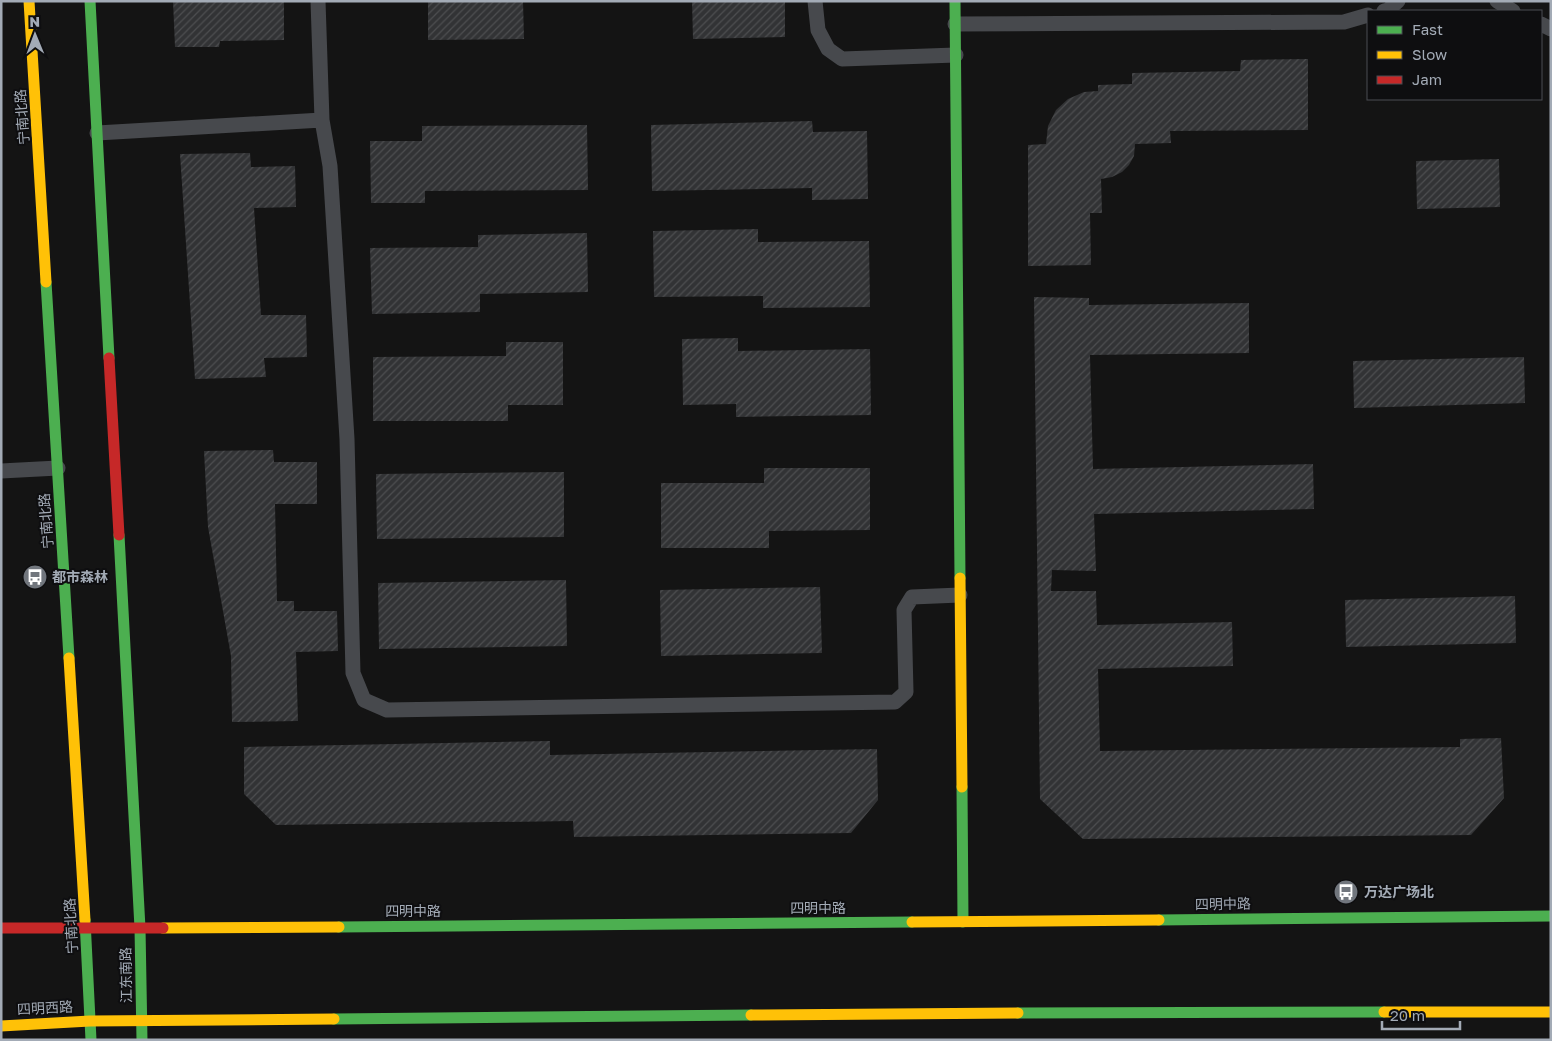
<svg xmlns="http://www.w3.org/2000/svg" width="1552" height="1041" viewBox="0 0 1552 1041" font-family="'Golos Text','Noto Sans SC',sans-serif">
<style>
.building{fill:url(#building-hatch)}
.lines{fill:none;stroke-linecap:round;stroke-linejoin:round}
.lane{stroke:#47494d;stroke-width:15}
.fast{stroke:#4caf50;stroke-width:11}
.slow{stroke:#ffc107;stroke-width:11}
.jam{stroke:#c62828;stroke-width:11}
.labels{text-anchor:middle;stroke-width:4;stroke-linejoin:round;paint-order:stroke}
.street-label{font-size:14px;fill:#a3abb6;stroke:#0e0e10}
.poi-label{font-size:14px;font-weight:bold;fill:#a3abb6;stroke:#0e0e10;text-anchor:start}
</style>
<defs>
<pattern id="building-hatch" width="6" height="6" patternUnits="userSpaceOnUse" patternTransform="scale(1.25)"><rect width="6" height="6" fill="#323335"/><path d="M-1 1l2-2M0 6l6-6M5 7l2-2" fill="none" stroke="#4d4e50"/></pattern>
</defs>
<rect width="100%" height="100%" fill="#141414"/>
<!-- building -->
<path class="building" d="M173,1H284V40L220,41L219,47H175Z
M428,1H523L524,39L428,40Z
M692,1H785V37L693,39Z
M1308,59V130L1170,131L1171,143L1135,144L1134,156L1129,165L1122,172L1112,177L1101,179L1102,213H1090L1091,265L1028,266V145L1046,144L1048,126L1056,110L1068,99L1084,92L1098,91V85L1132,84V73L1240,71L1241,60Z
M812,121L813,132L867,131L868,199L812,200V188L652,191L651,125Z
M587,125L588,190L425,191V203H371L370,141H422V126Z
M250,153L251,167L295,166L296,207L254,208L261,315H306L307,357L264,358L266,377L195,379L180,154Z
M1499,159L1500,207L1417,209L1416,161Z
M758,229V242L869,241L870,307L763,308V296L654,297L653,231Z
M587,233L588,292L480,294V312L372,314L370,248L478,247V235Z
M1034,297L1089,298V305L1249,303V353L1090,355L1093,469L1313,464L1314,509L1094,514L1096,571L1052,570L1051,591H1096L1097,625L1232,622L1233,666L1098,669L1100,751L1460,747V739L1501,738L1504,798L1471,835L1083,839L1040,799Z
M738,338V351L870,349L871,415L736,417V404L683,405L682,339Z
M506,342H563V405H508V421H373V357L506,356Z
M1524,357L1525,403L1354,408L1353,361Z
M273,450L274,462H317V504H275L277,601H294V611H337L338,651L296,652L298,721L232,722L231,656L208,527L204,451Z
M764,468H870V530L769,531V548H661V483H764Z
M564,472V537L377,539L376,474Z
M566,580L567,646L379,649L378,583Z
M820,587L822,653L661,656L660,590Z
M1515,596L1516,643L1346,647L1345,600Z
M550,741V755L877,749L878,800L851,833L574,837L573,821L276,825L244,794V747Z"/>
<g class="lines">
<!-- lane -->
<path class="lane" d="M318,1L322,120L330,166L347,439L353,673L364,700L387,710L895,702L906,692L904,610L912,597L960,595
M815,1L818,30L828,49L842,59L956,55
M1497,1L1513,11
M1384,11L1388,10L1398,1
M955,24L1344,22L1368,15
M1541,24L1551,29
M97,133L322,120
M1,471L58,468"/>
<!-- fast -->
<path class="fast" d="M90,1L109,358
M955,1L960,578
M46,282L69,658
M119,535L140,928L142,1040
M962,787L963,922
M85,920L91,1040
M1159,920L1551,916
M339,927L912,922
M1018,1013L1384,1012
M334,1019L751,1015"/>
<!-- slow -->
<path class="slow" d="M29,1L46,282
M960,578L962,787
M69,658L85,920
M912,922L1159,920
M163,928L339,927
M1384,1012H1551
M751,1015L1018,1013
M1,1026L90,1021L334,1019"/>
<!-- jam -->
<path class="jam" d="M109,358L119,535
M1,928H163"/>
</g>
<!-- icons -->
<defs>
<symbol id="bus-disc" viewBox="-11 -11 22 22"><circle r="9.5" fill="#71767d" stroke="#0e0e10"/><path d="M-5-6H5V4H4V6H2V4H-2V6H-4V4H-5ZM-3.5-4V0h7V-4ZM-3.5 1.2v1.5H-2V1.2ZM2 1.2v1.5H3.5V1.2Z" fill="#fff"/></symbol>
</defs>
<g fill-rule="evenodd">
<use href="#bus-disc" x="21" y="563" width="28" height="28"/>
<use href="#bus-disc" x="1332" y="878" width="28" height="28"/>
</g>
<g class="labels">
<!-- street labels -->
<g class="street-label">
<text transform="translate(22 117) rotate(-94)" y="5">宁南北路</text>
<text transform="translate(46 521) rotate(-94)" y="5">宁南北路</text>
<text transform="translate(1223 904) rotate(-1)" y="5">四明中路</text>
<text x="818" y="913">四明中路</text>
<text x="413" y="916">四明中路</text>
<text transform="translate(71 926) rotate(-93)" y="5">宁南北路</text>
<text transform="translate(126 975) rotate(-91)" y="5">江东南路</text>
<text transform="translate(45 1008) rotate(-3)" y="5">四明西路</text>
</g>
<!-- poi labels -->
<g class="poi-label">
<text x="52" y="582">都市森林</text>
<text x="1364" y="897">万达广场北</text>
</g>
</g>
<!-- border -->
<rect width="1552" height="1041" fill="none" stroke="#a3abb6" stroke-width="5"/>
<!-- legend -->
<rect x="1367" y="10" width="175" height="90" fill="#0e0e10" stroke="#4a4d52"/>
<rect x="1377" y="26" width="25" height="8" fill="#4caf50" stroke="#4a4d52"/>
<text x="1412" y="35" font-size="15" fill="#a3abb6">Fast</text>
<rect x="1377" y="51" width="25" height="8" fill="#ffc107" stroke="#4a4d52"/>
<text x="1412" y="60" font-size="15" fill="#a3abb6">Slow</text>
<rect x="1377" y="76" width="25" height="8" fill="#c62828" stroke="#4a4d52"/>
<text x="1412" y="85" font-size="15" fill="#a3abb6">Jam</text>
<!-- north arrow -->
<g transform="translate(35 35) rotate(359)" stroke="#0e0e10" stroke-width="4" paint-order="stroke">
<path d="M0-4L9 19L0 12L-9 19Z" fill="#a3abb6"/>
<text y="-8" font-size="14" font-weight="bold" text-anchor="middle" fill="#a3abb6">N</text>
</g>
<!-- scale -->
<path d="M1382 1021v8h78v-8" fill="none" stroke="#a3abb6" stroke-width="2.5"/>
<text x="1390" y="1021" font-size="15" fill="#a3abb6" stroke="#0e0e10" stroke-width="4" paint-order="stroke">20 m</text>
</svg>
